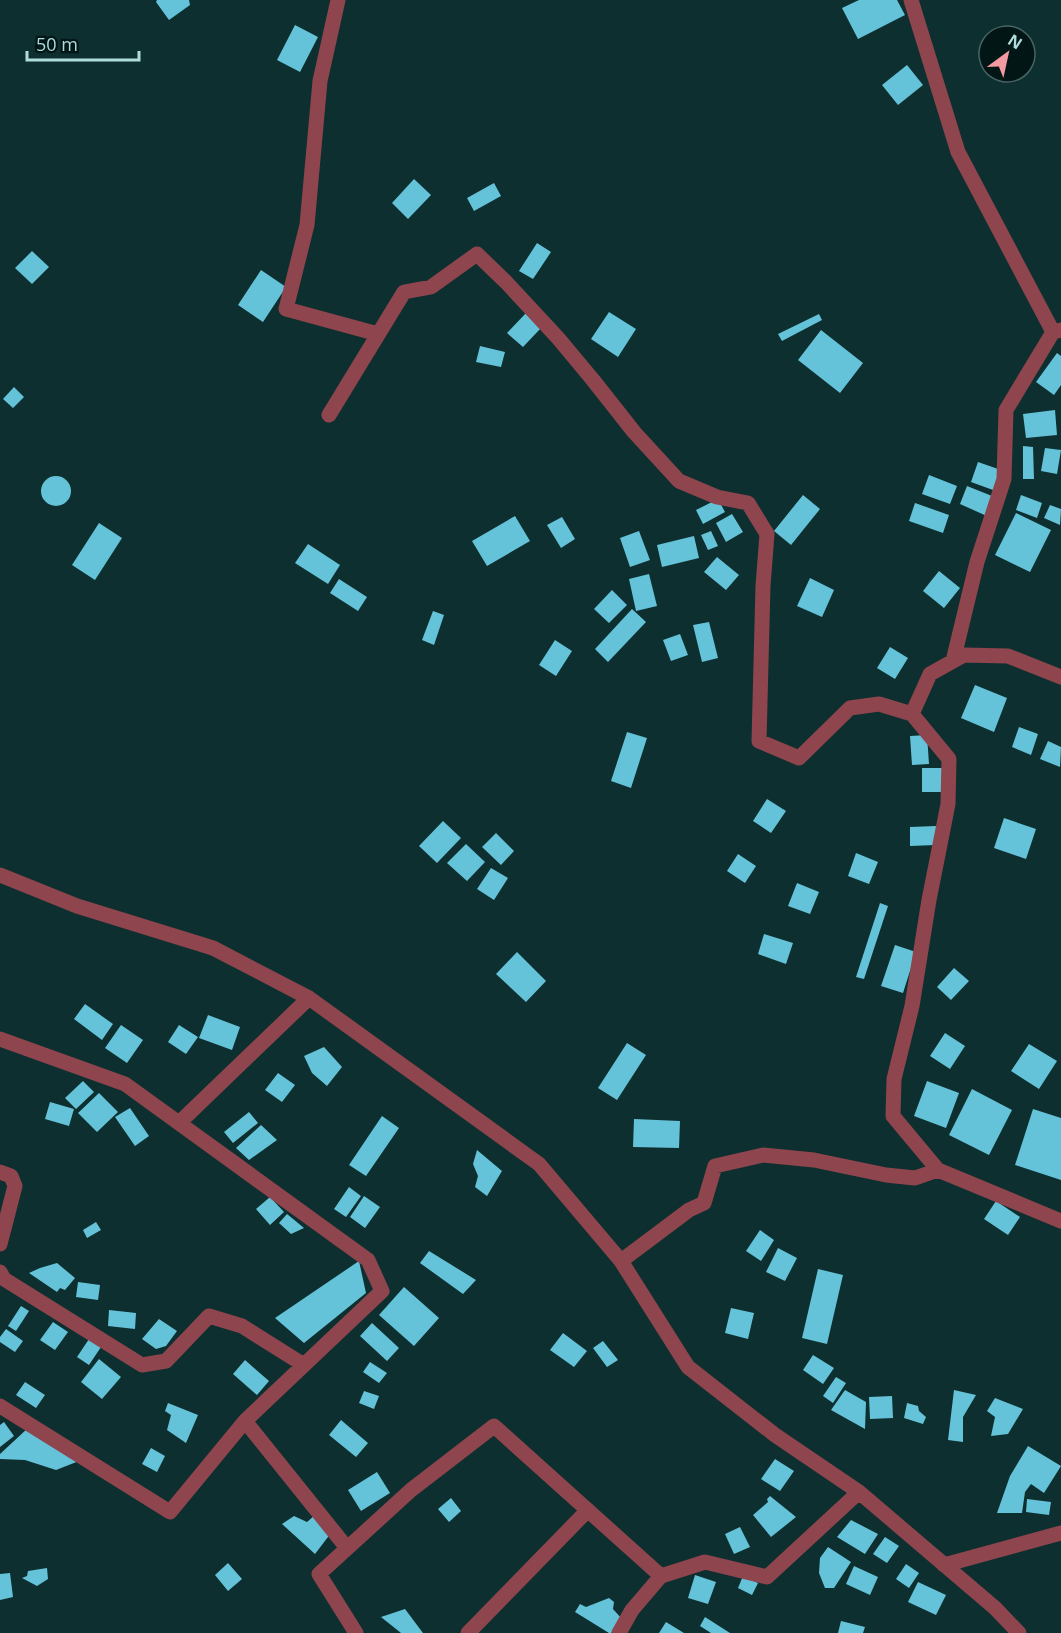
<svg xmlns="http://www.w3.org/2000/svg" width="1061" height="1633" viewBox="0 0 1061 1633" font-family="'Open Sans',sans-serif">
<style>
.building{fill:#64c3d9}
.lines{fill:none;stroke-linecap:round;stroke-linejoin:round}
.minor{stroke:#8f454d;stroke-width:15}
</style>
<rect width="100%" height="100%" fill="#0e2f2f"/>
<!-- building -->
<path class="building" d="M157,0H189L190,5L169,20L156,2Z
M859,0H897L905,15L858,39L842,8Z
M295,25L318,37L300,72L277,60Z
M907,65L923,85L898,105L882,85Z
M414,179L431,195L408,219L392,203Z
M494,183L501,196L474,211L467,198Z
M537,243L551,252L533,279L519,271Z
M32,251L49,267L32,284L15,268Z
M261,270L286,287L263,322L238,305Z
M609,312L636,329L618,357L591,339Z
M526,313L541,328L523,347L507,333Z
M819,314L822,320L782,341L778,334Z
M821,330L863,363L840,393L798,360Z
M480,346L505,352L501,367L476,362Z
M1057,353L1061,356V385L1054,395L1036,382Z
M14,387L24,397L13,408L3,399Z
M1055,410L1057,435L1026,438L1023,414Z
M1023,446L1033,447L1034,479H1023Z
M1045,448L1061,450L1057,474L1041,471Z
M978,462L1001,470L993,490L971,482Z
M929,475L957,486L950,504L922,494Z
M41 491a15 15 0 1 1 30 0a15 15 0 1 1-30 0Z
M967,486L997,498L989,517L960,504Z
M803,495L820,509L791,545L774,531Z
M1021,495L1042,503L1037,518L1016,510Z
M718,499L725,512L703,524L696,510Z
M915,503L949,515L943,533L909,521Z
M1050,505L1061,509L1060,525L1044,518Z
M1016,513L1051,530L1030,572L995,555Z
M732,514L743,532L726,542L716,523Z
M515,516L530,541L487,566L472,541Z
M562,517L575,539L561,548L547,525Z
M99,523L122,538L95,580L72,565Z
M639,531L650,560L630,567L620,538Z
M711,531L718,546L708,550L701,535Z
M694,536L699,558L662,567L657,545Z
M308,544L340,565L328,584L295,563Z
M717,557L739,575L726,590L704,572Z
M939,571L960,588L944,608L923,591Z
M649,574L657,606L636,611L629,579Z
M810,578L834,590L822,617L797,606Z
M339,579L367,597L358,611L330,593Z
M612,590L627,605L609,623L594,609Z
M632,609L646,622L608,662L595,649Z
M433,611L444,615L434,645L422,640Z
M709,622L718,658L702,662L693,625Z
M680,634L688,655L671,661L663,640Z
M555,640L572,651L556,676L539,665Z
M890,647L908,658L895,679L877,668Z
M975,685L1007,698L994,732L961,718Z
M1019,727L1038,734L1031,755L1012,747Z
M627,732L647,738L631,788L611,781Z
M927,735L929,764L912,765L910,736Z
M1048,741L1061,747L1060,767L1040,759Z
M922,768H942V792H922Z
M767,799L786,811L771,833L753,821Z
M1004,818L1036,829L1026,859L994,848Z
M443,821L461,838L437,863L419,846Z
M936,826V845L910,846V827Z
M496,833L514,851L501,865L482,847Z
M466,844L485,862L467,881L447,863Z
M856,853L878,862L869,884L848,876Z
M738,854L756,866L745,883L727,871Z
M491,868L508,878L494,900L477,889Z
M797,883L819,892L810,914L788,906Z
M880,903L888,906L864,979L856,977Z
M764,934L793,943L786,964L758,954Z
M895,945L916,952L903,993L881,986Z
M517,952L546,981L526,1002L496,974Z
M954,968L969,981L951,1000L937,987Z
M85,1004L113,1024L102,1040L74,1019Z
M208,1015L240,1027L232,1050L199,1038Z
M121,1025L143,1040L127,1063L105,1048Z
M179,1025L198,1037L186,1054L168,1042Z
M945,1033L965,1046L950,1069L930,1056Z
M627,1043L646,1055L617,1100L598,1088Z
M1029,1044L1057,1061L1039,1089L1011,1071Z
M324,1047L342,1067L327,1086L312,1073L304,1056Z
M278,1073L295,1085L282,1102L265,1090Z
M83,1081L94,1092L76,1109L65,1098Z
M927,1081L959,1093L946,1128L914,1116Z
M972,1089L1012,1110L989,1155L949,1135Z
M99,1093L118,1112L97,1132L78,1113Z
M50,1102L74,1109L69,1126L45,1119Z
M130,1108L149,1136L135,1146L115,1117Z
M1033,1109L1061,1118V1180L1015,1165Z
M249,1112L258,1123L233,1143L224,1132Z
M382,1116L399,1128L366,1176L349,1165Z
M634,1119L680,1121L679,1148L633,1147Z
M261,1125L277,1140L249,1160L236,1148Z
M477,1150L502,1171L487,1196L475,1187L478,1176L473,1164Z
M349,1187L361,1196L346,1217L334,1209Z
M364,1196L380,1207L365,1228L350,1217Z
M270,1197L284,1212L270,1225L256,1209Z
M996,1201L1020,1217L1008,1235L984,1219Z
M287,1214L304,1228L291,1234L279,1223Z
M96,1222L101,1230L87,1238L83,1230Z
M760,1230L774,1240L761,1261L746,1251Z
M778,1248L797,1258L785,1281L766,1272Z
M429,1251L476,1280L463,1294L420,1263Z
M359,1261L366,1293L304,1343L275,1318Z
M57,1263L75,1278L65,1290L60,1288L57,1292L29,1273L40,1268Z
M818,1269L843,1275L827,1344L802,1338Z
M78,1282L100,1285L98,1300L76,1297Z
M404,1287L439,1318L414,1346L379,1315Z
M21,1306L29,1311L16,1331L8,1326Z
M731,1308L754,1313L748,1339L725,1333Z
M109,1310L136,1313L135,1329L108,1326Z
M159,1319L177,1331L166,1346L156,1349L142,1339Z
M53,1322L68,1332L55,1350L40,1340Z
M372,1323L399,1348L387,1361L360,1336Z
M6,1329L23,1341L15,1352L0,1342V1337Z
M563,1333L587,1351L574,1367L550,1350Z
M89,1339L101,1347L89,1365L77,1357Z
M603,1341L618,1360L607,1367L593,1348Z
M813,1355L834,1368L823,1384L803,1370Z
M99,1359L121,1377L102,1399L81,1382Z
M245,1360L269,1381L257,1395L233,1374Z
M370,1362L387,1373L379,1383L363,1372Z
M836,1377L846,1383L833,1403L823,1396Z
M25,1382L45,1395L36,1408L16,1395Z
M845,1390L866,1402L865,1429L831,1410Z
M954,1390L976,1395L963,1417V1442L948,1440Z
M364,1391L379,1396L374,1409L359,1403Z
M892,1396L893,1418L870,1419L869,1397Z
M995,1398L1023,1409L1008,1434L991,1436L995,1417L987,1411Z
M168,1403L198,1415L186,1443L167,1430L171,1415L165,1411Z
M907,1403L918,1406L919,1411L926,1417L923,1424L904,1418Z
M341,1420L368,1443L356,1457L329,1435Z
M4,1422L14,1436L0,1447V1425Z
M28,1428L79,1461L56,1470L25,1460L0,1459V1454Z
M1028,1446L1061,1466L1044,1493L1031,1484L1025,1492L1022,1513H997L1010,1476Z
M151,1448L165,1456L157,1472L142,1464Z
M775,1459L794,1471L780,1491L761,1479Z
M377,1472L390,1493L361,1511L348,1490Z
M770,1496L796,1517L771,1537L753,1515L768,1502L767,1499Z
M451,1498L461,1511L449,1522L438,1509Z
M1027,1499L1051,1502L1049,1515L1026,1512Z
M315,1515L331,1533L315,1554L282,1524L294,1516L307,1522Z
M851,1520L878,1534L865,1554L837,1537Z
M740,1527L750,1547L734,1554L725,1534Z
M885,1537L899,1546L887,1563L873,1554Z
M828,1547L851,1562L834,1588H825L819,1573L820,1558Z
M228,1563L242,1579L228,1591L215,1575Z
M906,1564L919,1573L909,1588L896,1579Z
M854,1566L878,1577L870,1595L846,1584Z
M47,1568L48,1579L37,1586L22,1578L27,1576L28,1571Z
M10,1573L13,1597L0,1600V1574Z
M695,1575L716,1582L708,1604L688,1598Z
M743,1576L758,1583L752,1595L738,1588Z
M918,1582L946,1595L936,1615L908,1602Z
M609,1598L614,1602L613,1609L622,1619L611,1633H609L575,1612L580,1604L586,1607Z
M405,1609L423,1633H401L381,1617Z
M705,1617L730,1633H711L700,1626Z
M841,1621L865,1627L863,1633H838Z
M666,1622L684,1633H659Z"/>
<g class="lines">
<!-- minor -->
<path class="minor" d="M338,0L320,81L307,225L286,309L378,334
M911,0L958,152L1053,332
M329,415L404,292L431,287L477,254L506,282L558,338L593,380L634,432L679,481L717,497L748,503L767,534L763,586L759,741L799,758L850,708L879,704L912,714
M953,661L977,562L1004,479L1006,410L1053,332L1061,330
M0,875L77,906L213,948L309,998L539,1164L621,1261L688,1367L775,1435L859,1492L995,1608L1019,1633
M0,1039L125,1084L368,1260L382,1291L245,1421L347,1548
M179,1123L309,998
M938,1170L893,1116L894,1079L912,1006L929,900L948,804L949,759L912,714L930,674L964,655L1008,656L1061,677
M0,1172L11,1176L15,1186L0,1244
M621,1261L689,1210L704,1203L715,1166L763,1155L814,1160L886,1175L915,1178L938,1170L1061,1221
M0,1272L4,1279L142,1365L166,1361L209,1316L242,1326L304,1365
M0,1406L170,1512L245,1421
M944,1565L1061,1533
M356,1633L319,1574L411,1490L494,1426L661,1576
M468,1633L588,1510
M619,1633L632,1610L661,1576L705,1562L767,1577L859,1492"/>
</g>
<!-- north arrow -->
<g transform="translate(1007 54) rotate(33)"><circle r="28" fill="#021616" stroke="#476565" stroke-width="1.5"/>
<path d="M0-4.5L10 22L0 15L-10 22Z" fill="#f49aa1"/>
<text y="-9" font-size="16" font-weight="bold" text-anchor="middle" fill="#afdcdc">N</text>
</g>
<!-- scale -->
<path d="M27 51v9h112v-9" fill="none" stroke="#afdcdc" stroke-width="3"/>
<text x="36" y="51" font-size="18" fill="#afdcdc" stroke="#021616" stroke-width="4.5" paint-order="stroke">50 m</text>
</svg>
